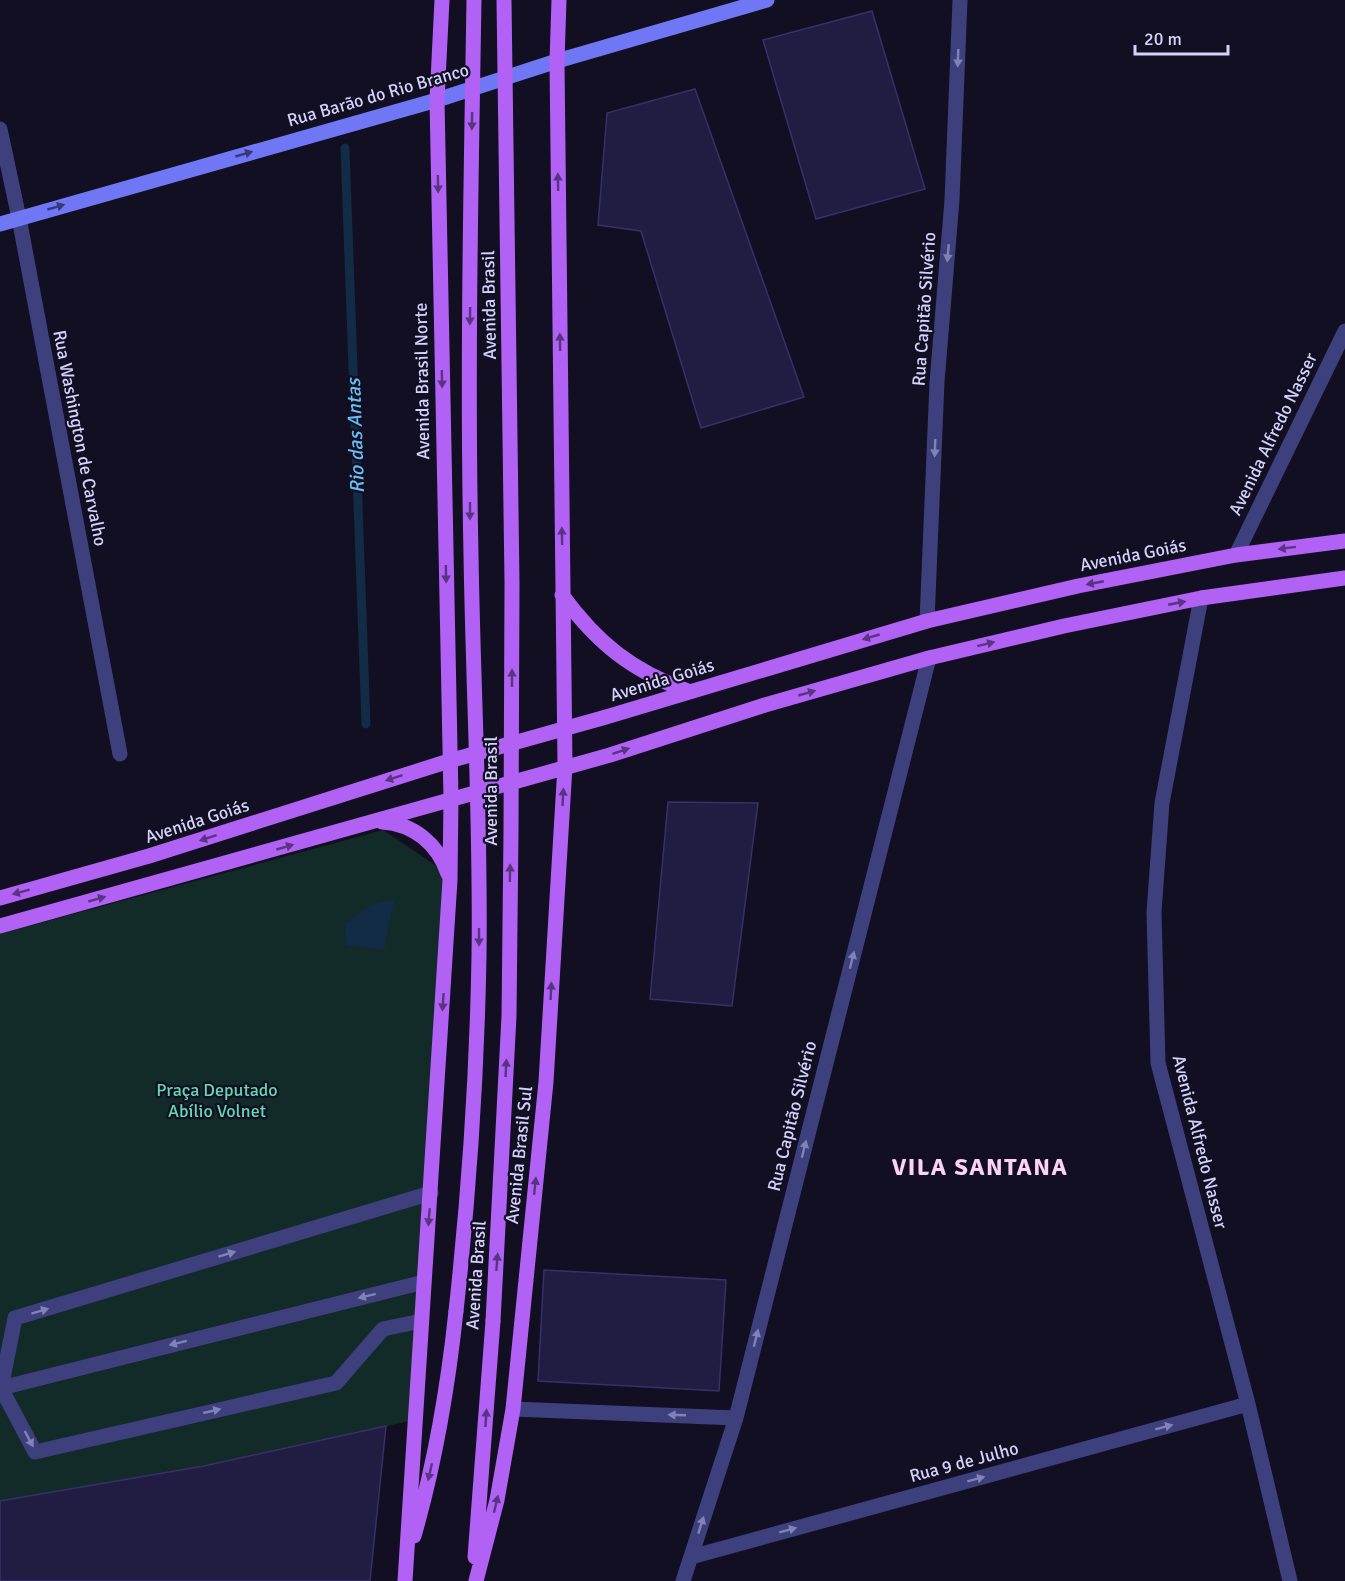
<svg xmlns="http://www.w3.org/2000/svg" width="1345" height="1581" viewBox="0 0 1345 1581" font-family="Signika,sans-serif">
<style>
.green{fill:#122b28}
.water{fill:#122b47}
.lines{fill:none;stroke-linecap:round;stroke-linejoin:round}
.stream{stroke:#122b47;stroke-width:9}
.building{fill:#211c41;stroke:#37306b;stroke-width:1.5}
.service{stroke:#3d407d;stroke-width:15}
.minor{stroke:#3d407d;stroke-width:15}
.secondary{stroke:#7077f5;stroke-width:15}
.primary{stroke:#b161f4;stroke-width:15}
.primary-bridge{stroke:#b161f4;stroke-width:15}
.oneway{fill:#8182b6}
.oneway2{fill:#593480}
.oneway3{fill:#373976}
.labels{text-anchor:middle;stroke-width:4.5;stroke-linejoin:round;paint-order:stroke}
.street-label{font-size:18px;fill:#d4d2fc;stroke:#110f21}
.park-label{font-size:18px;fill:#63d7b1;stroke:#110f21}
.water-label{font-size:20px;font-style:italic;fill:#67bff5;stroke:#110f21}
.district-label{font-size:24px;font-weight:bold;letter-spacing:1.5px;fill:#fcd4f1;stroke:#110f21}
</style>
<rect width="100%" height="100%" fill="#110f21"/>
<!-- green -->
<path class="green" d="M383,830L447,873L415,1420L204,1466L0,1507V934Z"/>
<!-- water -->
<path class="water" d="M394,900L384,950L346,945L345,924L373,904Z"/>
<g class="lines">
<!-- stream -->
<path class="stream" d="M345,148L366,724"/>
</g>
<!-- building -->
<path class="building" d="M872,11L925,189L816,219L763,40Z
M695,89L804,397L701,428L641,231L598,225L607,113Z
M668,802L758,803L732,1006L650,999Z
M544,1270L726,1280L719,1391L538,1381Z
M386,1426L370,1581H0V1501L204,1466Z"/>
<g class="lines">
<!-- service -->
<path class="service" d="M424,1282L1,1388L15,1318L431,1193
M1,1388L35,1452L336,1383L383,1329L421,1321"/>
<!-- minor -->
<path class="minor" d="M0,129L19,218L120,754
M1236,555L1345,331
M1201,598L1162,803L1154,912L1158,1063L1248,1404L1290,1581
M927,621L937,382L952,200L960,0
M513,1409L736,1418
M691,1557L1248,1404
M683,1581L736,1418L929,658"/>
<!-- secondary -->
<path class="secondary" d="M0,224L437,100L557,61L767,0"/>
<!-- primary -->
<path class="primary" d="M562,595C597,643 632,671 688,691
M382,822C414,824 438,844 448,874
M0,898L149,856L449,761L606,717L927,621L1078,586L1236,555L1345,541
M0,926L610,755L765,705L929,658L1064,626L1201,598L1345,578
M414,1536C435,1463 448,1387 456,1311
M475,1557L493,1321
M405,1581L450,880L451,798L437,100L442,0
M476,1581L497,1500L513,1409L546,1082L565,766L557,61L559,0"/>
<!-- primary-bridge -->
<path class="primary-bridge" d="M456,1311C469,1193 477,1075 479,956C481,822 473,688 471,554C467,369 471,185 474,0
M493,1321L509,1016L511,832L512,583L504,0"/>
</g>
<!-- one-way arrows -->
<defs><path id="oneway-solid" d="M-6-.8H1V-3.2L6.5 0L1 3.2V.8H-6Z" transform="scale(1.5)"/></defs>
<g class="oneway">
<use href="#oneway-solid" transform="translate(958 58) rotate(92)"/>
<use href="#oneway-solid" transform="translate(948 253) rotate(95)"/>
<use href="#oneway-solid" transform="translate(935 448) rotate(92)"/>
<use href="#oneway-solid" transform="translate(852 960) rotate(-76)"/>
<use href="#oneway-solid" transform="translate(804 1149) rotate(-76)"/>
<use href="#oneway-solid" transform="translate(227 1254) rotate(-17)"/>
<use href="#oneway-solid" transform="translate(367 1296) rotate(166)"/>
<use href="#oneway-solid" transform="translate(40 1311) rotate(-17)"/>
<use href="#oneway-solid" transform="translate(756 1338) rotate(-76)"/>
<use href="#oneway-solid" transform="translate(178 1343) rotate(166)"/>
<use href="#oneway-solid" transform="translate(212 1411) rotate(-13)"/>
<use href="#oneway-solid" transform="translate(677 1415) rotate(-178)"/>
<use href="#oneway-solid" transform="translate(1164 1427) rotate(-15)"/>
<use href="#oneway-solid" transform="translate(29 1439) rotate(62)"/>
<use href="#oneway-solid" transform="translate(976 1479) rotate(-15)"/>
<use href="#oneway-solid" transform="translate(701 1525) rotate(-72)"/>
<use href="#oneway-solid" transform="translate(788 1530) rotate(-15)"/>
</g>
<g class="oneway2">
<use href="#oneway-solid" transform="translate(472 121) rotate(91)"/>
<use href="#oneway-solid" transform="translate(558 182) rotate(-91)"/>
<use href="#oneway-solid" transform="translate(438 184) rotate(89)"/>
<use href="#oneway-solid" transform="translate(470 316) rotate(91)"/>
<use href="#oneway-solid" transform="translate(560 342) rotate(-91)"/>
<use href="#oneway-solid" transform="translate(442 379) rotate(89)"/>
<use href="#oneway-solid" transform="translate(470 511) rotate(90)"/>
<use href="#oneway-solid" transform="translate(562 536) rotate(-91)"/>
<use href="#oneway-solid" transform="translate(1287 548) rotate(173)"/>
<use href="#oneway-solid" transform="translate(446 574) rotate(89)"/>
<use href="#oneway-solid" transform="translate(1095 583) rotate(169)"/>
<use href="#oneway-solid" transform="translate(1177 603) rotate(-11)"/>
<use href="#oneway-solid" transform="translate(871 637) rotate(164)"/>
<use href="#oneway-solid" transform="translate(986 644) rotate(-14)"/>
<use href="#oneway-solid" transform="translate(512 678) rotate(-90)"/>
<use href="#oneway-solid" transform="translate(807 693) rotate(-16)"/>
<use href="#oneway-solid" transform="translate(621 751) rotate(-18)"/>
<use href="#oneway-solid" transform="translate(394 778) rotate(162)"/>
<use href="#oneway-solid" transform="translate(563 797) rotate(-87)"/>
<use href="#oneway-solid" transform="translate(208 838) rotate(162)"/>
<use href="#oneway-solid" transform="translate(285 847) rotate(-16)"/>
<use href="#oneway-solid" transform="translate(510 873) rotate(-89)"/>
<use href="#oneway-solid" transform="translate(21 892) rotate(165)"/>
<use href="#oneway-solid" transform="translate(97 899) rotate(-16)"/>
<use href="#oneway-solid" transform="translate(479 937) rotate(90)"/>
<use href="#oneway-solid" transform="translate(551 991) rotate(-87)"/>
<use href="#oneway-solid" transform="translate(443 1002) rotate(94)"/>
<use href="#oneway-solid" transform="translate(506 1068) rotate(-87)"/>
<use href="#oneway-solid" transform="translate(535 1186) rotate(-84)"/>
<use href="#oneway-solid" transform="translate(429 1217) rotate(95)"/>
<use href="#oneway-solid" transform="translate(497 1262) rotate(-86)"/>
<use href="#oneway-solid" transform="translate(486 1418) rotate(-86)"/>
<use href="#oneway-solid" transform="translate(430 1472) rotate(103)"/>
<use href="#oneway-solid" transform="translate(496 1504) rotate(-77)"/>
</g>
<g class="oneway3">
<use href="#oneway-solid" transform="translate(244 154) rotate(-16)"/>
<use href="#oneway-solid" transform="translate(56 207) rotate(-16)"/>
</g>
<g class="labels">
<!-- street labels -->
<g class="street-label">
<text transform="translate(378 95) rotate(-16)" y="6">Rua Barão do Rio Branco</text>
<text transform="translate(489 305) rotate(-91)" y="6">Avenida Brasil</text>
<text transform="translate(924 309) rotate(-86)" y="6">Rua Capitão Silvério</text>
<text transform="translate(422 381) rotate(-91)" y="6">Avenida Brasil Norte</text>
<text transform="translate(1273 434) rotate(-64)" y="6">Avenida Alfredo Nasser</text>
<text transform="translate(80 438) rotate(79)" y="6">Rua Washington de Carvalho</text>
<text transform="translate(1133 555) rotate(-11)" y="6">Avenida Goiás</text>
<text transform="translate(662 680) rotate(-17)" y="6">Avenida Goiás</text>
<text transform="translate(491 791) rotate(-90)" y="6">Avenida Brasil</text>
<text transform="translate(197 821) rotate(-18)" y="6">Avenida Goiás</text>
<text transform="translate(792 1116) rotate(-76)" y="6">Rua Capitão Silvério</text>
<text transform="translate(1200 1142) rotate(76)" y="6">Avenida Alfredo Nasser</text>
<text transform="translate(519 1155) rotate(-84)" y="6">Avenida Brasil Sul</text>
<text transform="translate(476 1275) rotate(-86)" y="6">Avenida Brasil</text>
<text transform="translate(964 1462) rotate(-15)" y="6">Rua 9 de Julho</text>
</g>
<!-- park labels -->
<g class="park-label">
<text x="217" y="1096">Praça Deputado<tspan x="217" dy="21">Abílio Volnet</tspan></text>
</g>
<!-- water labels -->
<g class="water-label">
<text transform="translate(355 436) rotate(-92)" y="7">Rio das Antas</text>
</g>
<!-- district labels -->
<g class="district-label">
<text x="980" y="1175">VILA SANTANA</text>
</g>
</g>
<!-- scale -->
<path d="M1135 45v9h93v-9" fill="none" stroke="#d4d2fc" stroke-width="3"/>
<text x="1144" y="45" font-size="18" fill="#d4d2fc" stroke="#110f21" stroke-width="4.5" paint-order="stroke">20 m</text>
</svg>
